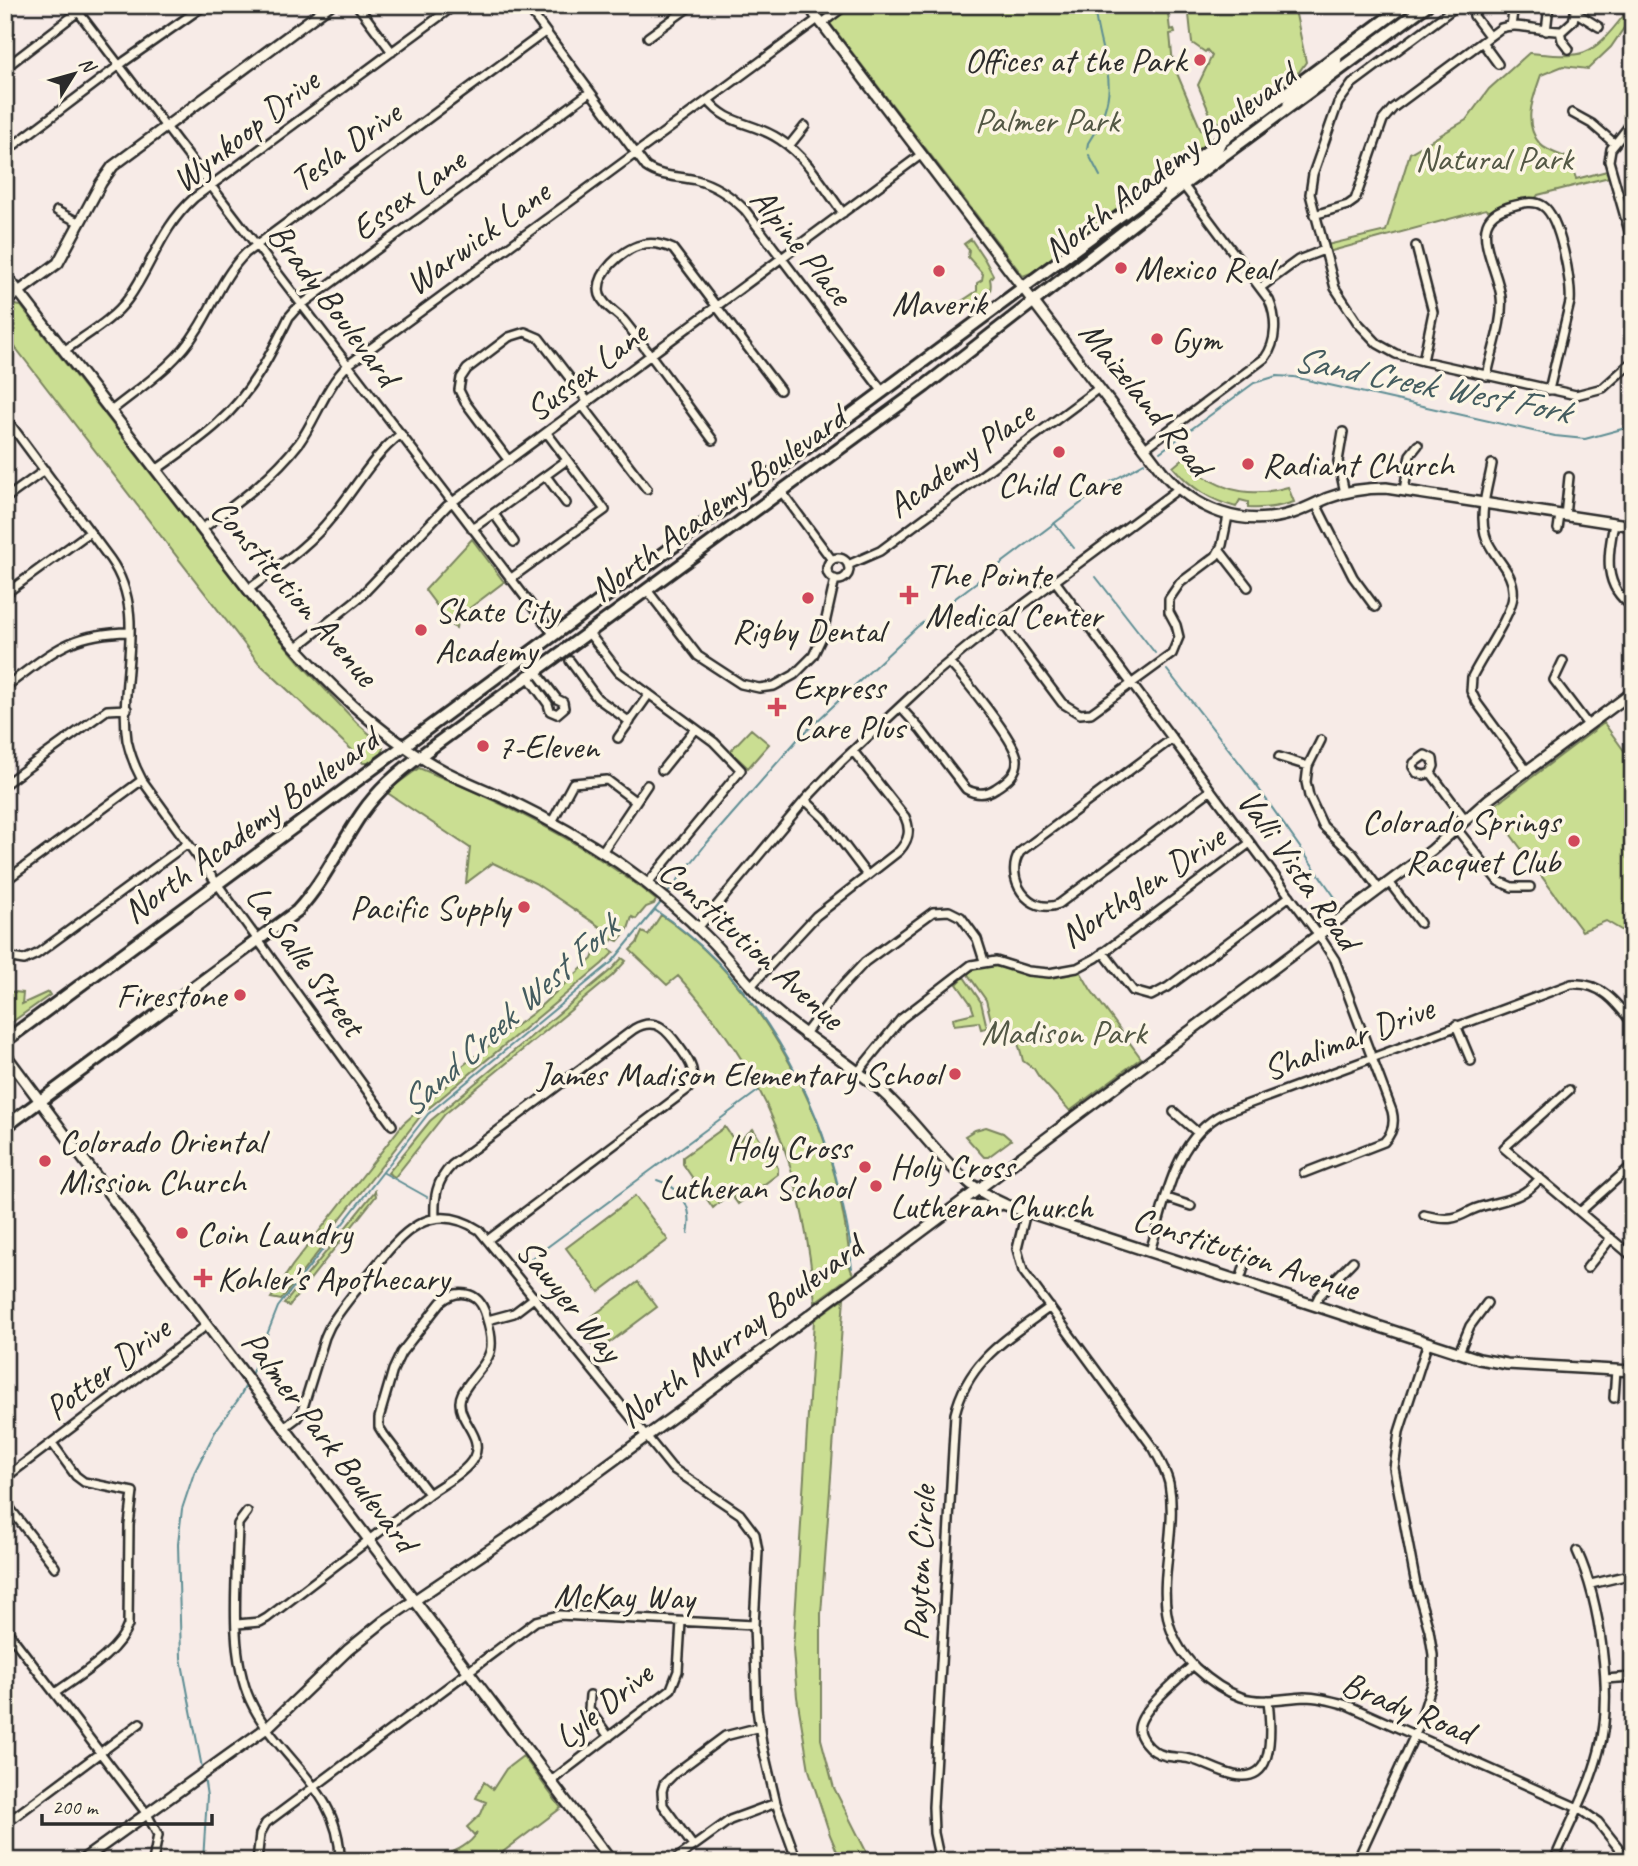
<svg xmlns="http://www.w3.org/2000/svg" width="1638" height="1866" viewBox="0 0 1638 1866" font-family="Caveat,sans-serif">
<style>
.green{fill:#cade92;stroke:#7a845e;stroke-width:2}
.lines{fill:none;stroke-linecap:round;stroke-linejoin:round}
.stream{stroke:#5d8d93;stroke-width:2}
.minor-casing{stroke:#2b2b2b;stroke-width:12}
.major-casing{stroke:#2b2b2b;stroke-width:14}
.highway-casing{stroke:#2b2b2b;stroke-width:16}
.minor{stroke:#fcf5e5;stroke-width:7}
.major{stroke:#fcf5e5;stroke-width:9}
.highway{stroke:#fcf5e5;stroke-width:10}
.poi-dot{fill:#d1495b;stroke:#fcf5e5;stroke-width:2.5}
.labels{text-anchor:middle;stroke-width:7;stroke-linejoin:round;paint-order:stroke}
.poi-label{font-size:35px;fill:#2b2b2b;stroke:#fcf5e5;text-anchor:start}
.park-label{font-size:35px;fill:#535845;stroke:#fcf5e5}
.street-label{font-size:35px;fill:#2b2b2b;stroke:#fcf5e5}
.water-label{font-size:37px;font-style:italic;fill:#445c5f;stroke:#fcf5e5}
</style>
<rect width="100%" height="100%" fill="#f7ebe7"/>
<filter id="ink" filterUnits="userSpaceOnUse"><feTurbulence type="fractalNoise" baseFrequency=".0143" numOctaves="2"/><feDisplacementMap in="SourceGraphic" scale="14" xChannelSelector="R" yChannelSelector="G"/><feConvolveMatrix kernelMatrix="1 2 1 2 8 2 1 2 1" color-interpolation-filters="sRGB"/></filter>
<g filter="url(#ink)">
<!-- green -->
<path class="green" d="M816,5H1167L1170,30L1174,29L1175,33L1170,34L1173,64L1201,130L1205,132L1208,143L1031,273L1023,276Z
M1188,5H1294L1306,62L1299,72L1221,123L1212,119L1198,85L1212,56L1207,50L1205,52L1192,43Z
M1624,15L1630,19L1611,47L1588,69L1563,66L1541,75C1533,98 1522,123 1540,144C1546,151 1561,155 1570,159L1576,179L1607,171L1609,177L1538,195L1535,199C1521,197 1502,203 1490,212L1486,209L1328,252L1327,245L1386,231L1410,153L1466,120L1489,89L1529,53C1583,58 1590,59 1624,15Z
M971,239L985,260L993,275L990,279C994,296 982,300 969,309L962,301L977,291V283L982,280L983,274L968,257L969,250L964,244Z
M14,305L21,306L268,625L301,664L357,723L380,743L383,747L382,753L368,763H363L353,751L259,663L5,334V312Z
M1186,456L1199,468L1197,471L1199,473C1227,493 1255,497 1288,487L1294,502C1279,507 1264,509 1248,508V502L1240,500L1236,507C1210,500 1191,488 1173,467Z
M472,539L504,582L458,617L456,628L452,626L425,590Z
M1604,723L1633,763V910L1630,932L1633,937L1606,921L1582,931L1491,808Z
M751,729L769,744L748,768L730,751Z
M419,768C503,802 586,843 656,900L654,904L646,907L636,919L632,917L628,929L618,941L613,939L607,947L614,952L602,964L423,1113L333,1228L325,1243L281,1300L271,1298L292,1266L403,1124L446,1086L450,1075L533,1013L592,959L603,929L535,883L493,863L466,883L470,848L386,792Z
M661,915C746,972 809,1078 835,1176C840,1198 845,1221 848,1244C850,1255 847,1265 853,1274L815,1302C803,1169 769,1076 678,976L667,985L630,950L637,943L642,932L648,935Z
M622,958L626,961L612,976L445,1114L395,1177L388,1173L430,1121L612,969Z
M989,965C1020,971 1049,984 1080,971L1091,990L1141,1058L1070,1111L1039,1077L1034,1069L1023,1061C1017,1033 1015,1041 993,1028L986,1000L967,973L978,967Z
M964,977L981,1002L987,1028L981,1029L979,1022L954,1025L953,1018L974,1013L971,1004L957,984Z
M5,991L23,993L22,1004L48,992L50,995L5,1027Z
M725,1127L736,1143L753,1129L778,1168V1174L738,1204L730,1193L713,1208L683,1164V1157Z
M986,1127L1003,1133L1011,1140L988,1157H984L965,1136L975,1130Z
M375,1191L376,1196L289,1306L284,1304Z
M635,1196L668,1240L599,1292L566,1248Z
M638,1282L657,1307L597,1352L578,1327Z
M844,1298L821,1614V1739L834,1788L871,1861H841L830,1835L809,1770L797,1697L793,1650L814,1320Z
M523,1756L561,1808L491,1861H433C449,1853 468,1848 477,1833L474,1835L467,1827L481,1814L486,1802L476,1798L484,1782L493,1789L506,1769Z"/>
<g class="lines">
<!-- stream -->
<path class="stream" d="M1087,149L1088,143C1127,83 1100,67 1094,5
M1089,155L1100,176
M1160,452L1254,383L1277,376L1294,377L1555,436L1585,439L1633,426
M1055,524L1074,548
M1096,577L1155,653
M1167,670L1249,775L1339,903
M667,894L706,844L798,739L917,627L1105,485L1144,463
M655,910C745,969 807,1071 835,1174C841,1196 846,1219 850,1242C851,1250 850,1260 852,1268
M384,1173L427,1197
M657,1180C681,1187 694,1208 688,1233
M523,1265L758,1091
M251,1375L278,1307L428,1114L612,962L662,901
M202,1768L181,1658L178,1544L182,1509L194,1473L216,1430L238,1400L247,1383
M203,1861L207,1796L204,1777"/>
<defs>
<path id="minor" d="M73,5L554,635
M357,5L392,52
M526,5L646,167C660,177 679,176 696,180C715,185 731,196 745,210L883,392
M1458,5L1352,84L1338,103L1313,174L1310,194L1335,288L1358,323L1378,344L1396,354L1423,361L1576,395L1603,388L1633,361
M1620,5L1633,16
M1575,12L1599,27
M814,15L827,5
M1474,16L1489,36
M821,24L846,5
M1511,26L1514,5
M1546,31L1549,6
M1560,31L1562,40L1569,49
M648,37L692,5
M1482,42L1498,64
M5,68L87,5
M708,100C728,126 752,121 779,139C806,156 824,187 843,213
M1572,113L1592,124L1615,144
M1633,121L1611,149L1609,161L1633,245
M789,146L805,126
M5,152L125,61L205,5
M57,211L80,223
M1314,215L1348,205L1355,200L1383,120L1393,108L1501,28C1519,22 1542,32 1562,31L1573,21L1577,5
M1416,246L1433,312L1423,361
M1260,288L1298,260L1324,250
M64,351C85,335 112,321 128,299C153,264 160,229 194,198L455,5
M1487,376C1491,353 1504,320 1501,297C1499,276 1480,243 1487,224C1491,213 1502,209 1512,206C1523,203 1534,200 1543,206C1560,217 1572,283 1570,302L1549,390
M583,406L647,489
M111,411C142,386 176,365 197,330C214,304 223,275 246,253L545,32
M5,417L110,559C149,614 118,679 127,740C130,754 135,767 142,780L392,1125
M1343,432L1338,461L1345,493
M713,440C684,401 656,361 625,322C618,313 604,307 600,295C594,274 623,249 641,245C651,242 664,245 673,249L780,390
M1145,448L1265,358C1277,342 1277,318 1269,300L1183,185
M509,461L465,402L459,390L461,378L467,369L509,337L525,332L539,338L588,402
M1492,464C1488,486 1479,513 1485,534C1490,556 1516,571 1513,596C1512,614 1481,658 1472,677L1471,691L1477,703L1527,771
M156,470C177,455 198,441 217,424C250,395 270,356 289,317L296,309L590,92
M546,476L566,503
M1404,490L1410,455L1418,445
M781,491L832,560
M5,499L45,470
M1316,504L1353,577L1375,607
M494,514L514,542
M1565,516L1569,477
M1614,523C1608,556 1602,586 1633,607
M202,529C237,503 272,478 299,443C316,419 326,386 348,365L818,19
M472,529L567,460
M1558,529L1560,515
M1220,551L1248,587
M827 569a11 11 0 1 1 22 0a11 11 0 1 1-22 0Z
M848,565L880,551L1099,388
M510,579L605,510L547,433
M1055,581L1318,934L1335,960L1392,1111C1395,1123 1393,1133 1384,1142L1304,1173
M248,590C277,567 308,547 331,518C355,490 371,457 401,434
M647,590L698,656L741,684L759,688L774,686L794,675L813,656L822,637L835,579
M5,594L90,532
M1001,621L1062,703L1080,714L1091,713L1172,654L1179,637L1176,625L1169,612V599L1180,583L1216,556L1222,545L1228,516
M588,632L619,672L714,742L741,770L647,884
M296,648L360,597L447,506L922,154
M570,661L597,698L630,722
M1563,661L1554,680L1588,725
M527,675L548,704L550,711L557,714L564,708L563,702L557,699L535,670
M5,687C52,653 68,633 129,632
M900,707L921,730L966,789C976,795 986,795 996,788C1007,781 1018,773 1017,759C1016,741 963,677 949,662
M618,738L649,694
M1173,738L1020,852C1003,878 1029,916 1059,904L1211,790
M1321,740L1308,766L1306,782L1309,796L1323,826L1353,854L1379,889
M1279,757L1308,766
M662,770L695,729
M1431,773L1424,775L1417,773L1413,767L1414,763L1425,755L1433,759L1434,766L1431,773L1465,819
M5,784L107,710L127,709
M805,800L824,818L867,875
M552,822L573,783L607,780L635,801
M1456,828L1498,881L1512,887H1530
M602,852L647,785
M5,881L142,780
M1389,882L1420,923
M698,928L805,800L841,762L937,672L972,643L1178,489
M1103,952L1133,991L1151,996L1168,987L1290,896
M5,957L24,960L37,954L188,843
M751,986L816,916L899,851C909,840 911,830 905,817L853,751
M1456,1025L1471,1061
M804,1035L835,994L865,962L933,912L949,911L961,917L977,939L984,961
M858,1072L901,1019L971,965L996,961L1028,971L1049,973L1077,968L1096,958L1250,843
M1569,1090L1504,1148L1633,1257
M1174,1112L1198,1133
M1167,1198L1191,1206
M1026,1212L1017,1249L1023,1271L1154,1449C1160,1460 1166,1471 1169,1483C1181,1549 1139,1612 1196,1668C1209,1680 1224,1691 1241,1697C1261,1704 1284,1698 1305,1697C1319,1697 1333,1701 1347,1705L1578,1808L1598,1822L1629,1861
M1580,1212L1628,1169
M1424,1215C1433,1217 1442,1220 1452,1218C1461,1217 1468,1211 1477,1208C1504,1199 1521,1201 1540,1178
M435,1219C434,1197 436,1181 452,1165L634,1029C656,1016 667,1030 680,1048C690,1062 698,1072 688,1089L489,1239
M1150,1251C1166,1202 1173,1139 1224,1113L1571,984C1601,982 1616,1002 1633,1024
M1587,1268L1611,1238
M1240,1280L1248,1255
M1315,1304L1319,1296L1353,1261
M488,1320L514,1313L535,1297
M1459,1352L1470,1326L1487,1303
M1614,1398L1616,1370
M285,1427L297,1418L302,1411L325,1337L330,1326C341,1308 356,1291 369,1274C399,1237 428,1197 479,1230L672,1468L740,1514L755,1534L758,1551L754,1625L757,1709L762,1744L776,1803L797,1861
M52,1443L76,1476L84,1482L133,1492L129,1525L128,1625C119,1653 78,1676 55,1693
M5,1478L207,1325
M5,1502L55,1567
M247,1512L238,1524C237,1577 228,1652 250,1700C277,1759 341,1789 340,1861
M1591,1584L1633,1574
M237,1624L260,1622L267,1618L429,1494L384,1435L379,1427V1418L393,1370L401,1353L441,1302C448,1296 456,1292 466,1294C478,1296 483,1305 486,1316C497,1351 491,1356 469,1383C465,1389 460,1394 460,1402C459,1422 484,1436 474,1457C467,1472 443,1484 429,1494
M5,1628L147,1814L158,1835L153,1861
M1193,1665C1180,1678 1138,1711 1139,1730C1140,1738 1148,1747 1154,1751C1166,1759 1178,1756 1190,1759C1209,1763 1238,1785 1257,1772C1274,1761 1270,1718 1268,1700
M1605,1679L1633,1677
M590,1695L589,1709L609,1737
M551,1781L671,1689L678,1671L681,1622
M5,1824L140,1723
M693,1846L663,1805L662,1791L664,1784L674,1774L725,1736L760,1727
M257,1861L260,1834L266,1823L536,1621L559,1615L754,1625
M673,1861L730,1820L776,1803
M940,1861L934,1833L933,1807L955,1414C968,1360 1008,1338 1050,1307
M1357,1861L1418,1728L1433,1681V1655L1429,1630L1416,1585L1394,1468L1399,1432L1428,1342
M1554,1861C1569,1824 1589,1790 1599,1751C1614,1697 1600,1601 1577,1551"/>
<path id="major" d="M808,5L1162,471C1194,510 1243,529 1293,513C1305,509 1316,503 1328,498C1346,491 1366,488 1386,488L1633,526
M1288,104C1297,88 1321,76 1336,65L1337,56
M1168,196L1169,190L1175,184L1216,153L1220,144
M5,274L271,619C321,678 377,735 446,772C468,783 491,792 513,802C550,820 585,840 619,863C652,886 684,913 712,942C731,962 748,985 769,1005C803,1036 843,1058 878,1088C923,1126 949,1181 1006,1205L1479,1359L1507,1364L1633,1371
M5,302L58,263L101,183L113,166L330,5
M5,1054L183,1293L611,1861
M958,1206L1000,1205
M81,1861L268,1727L348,1650L384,1621L517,1531L703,1395L1432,850L1489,799L1633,692"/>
<path id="highway" d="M5,1041L1405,5
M5,1127L297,911C324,882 340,845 362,813C378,790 398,773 420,756L925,386L1183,185L1427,5"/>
</defs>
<!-- minor casing -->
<use href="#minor" class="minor-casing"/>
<!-- major casing -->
<use href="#major" class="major-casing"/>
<!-- highway casing -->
<use href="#highway" class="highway-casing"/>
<!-- minor -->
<use href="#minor" class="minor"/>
<!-- major -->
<use href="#major" class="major"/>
<!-- highway -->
<use href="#highway" class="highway"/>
</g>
</g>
<!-- markers -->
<g class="poi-dot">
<circle cx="1200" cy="60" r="7"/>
<circle cx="1121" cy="268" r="7"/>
<circle cx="939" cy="271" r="7"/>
<circle cx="1157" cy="339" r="7"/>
<circle cx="1059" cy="452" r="7"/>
<circle cx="1248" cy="464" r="7"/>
<path d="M905.5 584.5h7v7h7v7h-7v7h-7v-7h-7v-7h7z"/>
<circle cx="808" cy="598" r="7"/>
<circle cx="421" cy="630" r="7"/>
<path d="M773.5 696.5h7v7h7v7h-7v7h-7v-7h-7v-7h7z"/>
<circle cx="483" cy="746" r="7"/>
<circle cx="1574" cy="841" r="7"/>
<circle cx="524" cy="907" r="7"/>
<circle cx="240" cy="995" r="7"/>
<circle cx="955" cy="1074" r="7"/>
<circle cx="45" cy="1161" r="7"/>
<circle cx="865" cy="1167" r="7"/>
<circle cx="876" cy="1186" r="7"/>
<circle cx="182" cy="1233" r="7"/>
<path d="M199.5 1267.5h7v7h7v7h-7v7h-7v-7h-7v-7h7z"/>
</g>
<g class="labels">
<!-- poi labels -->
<g class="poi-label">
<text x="1186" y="72" text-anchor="end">Offices at the Park</text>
<text x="1135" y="280">Mexico Real</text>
<text x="939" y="315" text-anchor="middle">Maverik</text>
<text x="1171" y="351">Gym</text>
<text x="1262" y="476">Radiant Church</text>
<text x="1059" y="496" text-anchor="middle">Child Care</text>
<text x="925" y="587">The Pointe<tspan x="925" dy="40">Medical Center</tspan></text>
<text x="435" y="622">Skate City<tspan x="435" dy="40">Academy</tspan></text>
<text x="808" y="642" text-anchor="middle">Rigby Dental</text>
<text x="793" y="699">Express<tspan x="793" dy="40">Care Plus</tspan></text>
<text x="497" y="758">7-Eleven</text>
<text x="1560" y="833" text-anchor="end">Colorado Springs<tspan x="1560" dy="40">Racquet Club</tspan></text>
<text x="510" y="919" text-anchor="end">Pacific Supply</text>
<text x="226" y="1007" text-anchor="end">Firestone</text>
<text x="941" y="1086" text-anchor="end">James Madison Elementary School</text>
<text x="59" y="1153">Colorado Oriental<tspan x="59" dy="40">Mission Church</tspan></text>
<text x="851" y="1159" text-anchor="end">Holy Cross<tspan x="851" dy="40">Lutheran School</tspan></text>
<text x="890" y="1178">Holy Cross<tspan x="890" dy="40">Lutheran Church</tspan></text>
<text x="196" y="1245">Coin Laundry</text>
<text x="217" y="1290">Kohler's Apothecary</text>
</g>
<!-- park labels -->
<g class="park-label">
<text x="1047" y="132">Palmer Park</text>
<text x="1494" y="170">Natural Park</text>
<text x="1064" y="1044">Madison Park</text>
</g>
<!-- street labels -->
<g class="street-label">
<text transform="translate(245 130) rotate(-38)" y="12">Wynkoop Drive</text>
<text transform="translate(345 146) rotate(-36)" y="12">Tesla Drive</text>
<text transform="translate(1169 162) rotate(-37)" y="12">North Academy Boulevard</text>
<text transform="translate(408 194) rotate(-36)" y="12">Essex Lane</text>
<text transform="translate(477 237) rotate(-36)" y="12">Warwick Lane</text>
<text transform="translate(802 246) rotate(51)" y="12">Alpine Place</text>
<text transform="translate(334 304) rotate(53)" y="12">Brady Boulevard</text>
<text transform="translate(586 371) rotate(-37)" y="12">Sussex Lane</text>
<text transform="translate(1146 398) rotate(51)" y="12">Maizeland Road</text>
<text transform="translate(960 459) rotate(-36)" y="12">Academy Place</text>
<text transform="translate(717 503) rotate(-36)" y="12">North Academy Boulevard</text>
<text transform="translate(295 592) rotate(49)" y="12">Constitution Avenue</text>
<text transform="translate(250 825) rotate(-36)" y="12">North Academy Boulevard</text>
<text transform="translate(1299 869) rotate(55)" y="12">Valli Vista Road</text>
<text transform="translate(1142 886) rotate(-34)" y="12">Northglen Drive</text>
<text transform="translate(752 944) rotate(42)" y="12">Constitution Avenue</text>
<text transform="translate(306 960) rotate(54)" y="12">La Salle Street</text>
<text transform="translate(1348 1038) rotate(-21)" y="12">Shalimar Drive</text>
<text transform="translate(1246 1253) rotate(18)" y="12">Constitution Avenue</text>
<text transform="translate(570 1300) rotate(51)" y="12">Sawyer Way</text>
<text transform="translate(740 1331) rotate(-37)" y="12">North Murray Boulevard</text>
<text transform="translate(107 1368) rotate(-37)" y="12">Potter Drive</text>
<text transform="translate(330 1441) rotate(53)" y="12">Palmer Park Boulevard</text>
<text transform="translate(919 1563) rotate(-87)" y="12">Payton Circle</text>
<text transform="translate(624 1596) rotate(1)" y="12">McKay Way</text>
<text transform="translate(603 1705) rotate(-39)" y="12">Lyle Drive</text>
<text transform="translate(1408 1707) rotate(22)" y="12">Brady Road</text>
</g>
<!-- water labels -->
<g class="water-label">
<text transform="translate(1432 384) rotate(11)" y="13">Sand Creek West Fork</text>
<text transform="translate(508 1015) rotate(-42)" y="13">Sand Creek West Fork</text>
</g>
</g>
<!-- margin -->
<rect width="1638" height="1866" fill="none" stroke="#fcf5e5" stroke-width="28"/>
<rect x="14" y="14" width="1610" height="1838" fill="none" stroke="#2b2b2b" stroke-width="2.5" filter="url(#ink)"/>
<!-- north arrow -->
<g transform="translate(74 74) rotate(53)" stroke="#fcf5e5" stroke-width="5" paint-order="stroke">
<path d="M0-5L12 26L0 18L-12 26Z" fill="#2b2b2b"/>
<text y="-10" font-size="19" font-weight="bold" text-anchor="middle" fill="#2b2b2b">N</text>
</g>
<!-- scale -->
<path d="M42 1814v10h170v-10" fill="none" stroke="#2b2b2b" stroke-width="3.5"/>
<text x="52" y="1814" font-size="21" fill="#2b2b2b" stroke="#fcf5e5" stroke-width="5" paint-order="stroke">200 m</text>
</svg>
